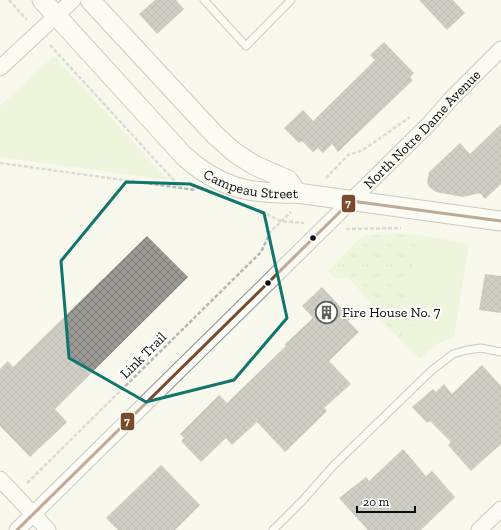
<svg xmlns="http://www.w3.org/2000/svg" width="501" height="530" viewBox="0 0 501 530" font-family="'Zilla Slab',serif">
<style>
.grass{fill:#def2c9}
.park{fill:url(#park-tufts)}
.building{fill:url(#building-cross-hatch)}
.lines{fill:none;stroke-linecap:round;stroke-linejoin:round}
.service-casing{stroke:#92918c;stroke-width:9}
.minor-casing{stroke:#92918c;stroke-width:17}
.tertiary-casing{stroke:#92918c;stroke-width:21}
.path{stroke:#b7b7b5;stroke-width:2.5;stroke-dasharray:4 2;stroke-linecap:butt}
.service{stroke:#fefefc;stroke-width:7}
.minor{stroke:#fefefc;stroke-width:15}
.tertiary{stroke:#fefefc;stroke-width:19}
.bus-1-casing{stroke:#fff;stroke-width:6}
.bus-1{stroke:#7a4b2a;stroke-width:3}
.marked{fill:none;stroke:#0f766e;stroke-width:3;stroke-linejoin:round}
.bus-dot{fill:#0a0a0a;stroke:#fff;stroke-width:1.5}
.labels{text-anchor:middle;stroke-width:4;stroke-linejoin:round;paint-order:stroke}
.street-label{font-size:14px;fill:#0a0a0a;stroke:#fff}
.poi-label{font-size:14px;fill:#0a0a0a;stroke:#fff;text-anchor:start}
.line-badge{stroke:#fff;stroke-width:1.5}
.badge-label{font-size:11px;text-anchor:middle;font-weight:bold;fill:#fff}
</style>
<defs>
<pattern id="park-tufts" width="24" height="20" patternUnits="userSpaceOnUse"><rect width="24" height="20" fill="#def2c9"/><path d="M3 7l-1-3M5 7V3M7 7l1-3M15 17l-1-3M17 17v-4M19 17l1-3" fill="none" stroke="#bdceab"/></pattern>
<pattern id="building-cross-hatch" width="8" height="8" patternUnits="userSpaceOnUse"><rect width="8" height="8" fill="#9b9993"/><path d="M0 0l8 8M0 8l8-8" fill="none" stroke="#7d7b76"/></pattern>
</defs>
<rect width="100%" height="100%" fill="#f9f8ec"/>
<!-- grass -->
<path class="grass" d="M54,56L168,180L0,157V106Z
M419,235L469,244L454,337L437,344L420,359L399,338L412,325L404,306Z"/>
<!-- park -->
<path class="park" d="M399,234L419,235L404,306L412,325L399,338L375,314L371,302L348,278H335L328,271L363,235Z"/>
<!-- building -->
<path class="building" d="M155,0H176L184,9L157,34L139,14Z
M419,0H453L465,13L447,30Z
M384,42L414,73L410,77L413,80L338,152L332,144L323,153L318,148L313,152L302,141L299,143L284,128L303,110L313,121L375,60L370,55Z
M501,124V184L485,199L480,193L463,197L436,192L430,188L427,183L429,172L460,143L470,154Z
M147,236L188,277L55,409L67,422L30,457L0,426V369L8,361L13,367Z
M485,274L501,276V313L479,310Z
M322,287L351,318L348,321L359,332L329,361L351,384L324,408L327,411L285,452L257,422L232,445L226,438L201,462L181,441L184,438L180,434L219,395L227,403L286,346L285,344L313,318L302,306Z
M482,365L501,386V444L471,471L448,445L451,442L430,421L427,423L412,407L433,389L436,392L444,384L452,394Z
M403,449L426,476L432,471L455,497L421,530H368L339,498L366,477L369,481Z
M161,465L200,505L175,530H118L106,518Z"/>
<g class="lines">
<defs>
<path id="service" d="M204,0L246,46L291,0
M273,530L304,499L333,466L431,371L453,354L467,350L481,348L501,352"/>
<g id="minor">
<path d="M0,68L73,0"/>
<path d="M0,479L48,530"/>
<path id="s1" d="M17,530L429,124L450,100L501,49"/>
<path d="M479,530L501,509"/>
</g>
<g id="tertiary">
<path id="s2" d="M42,0L183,155C217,187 251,195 297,193L501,221"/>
<path d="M90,0L215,135L234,152L254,165L288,180L297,193"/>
</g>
</defs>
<!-- service casing -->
<use href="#service" class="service-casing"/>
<!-- minor casing -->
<use href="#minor" class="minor-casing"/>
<!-- tertiary casing -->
<use href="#tertiary" class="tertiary-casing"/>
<!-- path -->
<path class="path" d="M9,0L27,20
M50,45L180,187
M0,163L196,190
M326,178L348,155L363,150L410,117
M261,212L281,221L304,223
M346,229L401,228
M27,483L261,252L271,231L291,212"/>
<!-- service -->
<use href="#service" class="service"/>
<!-- minor -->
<use href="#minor" class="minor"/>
<!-- tertiary -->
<use href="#tertiary" class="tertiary"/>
<defs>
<path id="bus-1" d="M17,530L351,201L501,221"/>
</defs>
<!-- bus-1 casing -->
<use href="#bus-1" class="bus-1-casing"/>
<!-- bus-1 -->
<use href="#bus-1" class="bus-1"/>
</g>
<!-- marked area -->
<path d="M0 0H501V530H0ZM126,182L190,184L264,213L287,318L234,380L146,402L69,358L61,261Z" fill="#f9f8ec" fill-opacity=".55" fill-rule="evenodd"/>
<path class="marked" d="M126,182L190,184L264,213L287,318L234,380L146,402L69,358L61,261Z"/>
<!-- icons -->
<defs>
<symbol id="building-ring" viewBox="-11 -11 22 22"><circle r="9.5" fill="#fff" stroke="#5e5d59" stroke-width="1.5"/><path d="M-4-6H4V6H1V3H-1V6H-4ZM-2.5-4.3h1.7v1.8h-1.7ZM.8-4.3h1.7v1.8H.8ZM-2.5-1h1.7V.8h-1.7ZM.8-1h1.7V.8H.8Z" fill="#5e5d59"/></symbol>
</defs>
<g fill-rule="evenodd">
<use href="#building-ring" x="314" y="300" width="25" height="25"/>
</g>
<!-- markers -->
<g class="bus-dot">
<circle cx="313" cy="238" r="3.5"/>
<circle cx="268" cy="283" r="3.5"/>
</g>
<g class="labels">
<!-- street labels -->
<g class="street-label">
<text dy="5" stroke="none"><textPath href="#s1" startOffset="570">North Notre Dame Avenue</textPath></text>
<text dy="5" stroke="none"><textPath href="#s2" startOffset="286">Campeau Street</textPath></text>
<text transform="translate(143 355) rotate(-45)" y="5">Link Trail</text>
</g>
<!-- poi labels -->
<g class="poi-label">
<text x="342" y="317">Fire House No. 7</text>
</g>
</g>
<g class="line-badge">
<rect x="341" y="194" width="15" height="19" rx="4" fill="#7a4b2a"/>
<rect x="120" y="412" width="15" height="19" rx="4" fill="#7a4b2a"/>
</g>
<g class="badge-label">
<text x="348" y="207">7</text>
<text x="127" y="425">7</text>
</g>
<!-- scale -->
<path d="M357 506v6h58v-6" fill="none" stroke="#0a0a0a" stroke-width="2"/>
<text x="363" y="506" font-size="12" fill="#0a0a0a" stroke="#ffffff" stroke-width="3" paint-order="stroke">20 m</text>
</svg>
